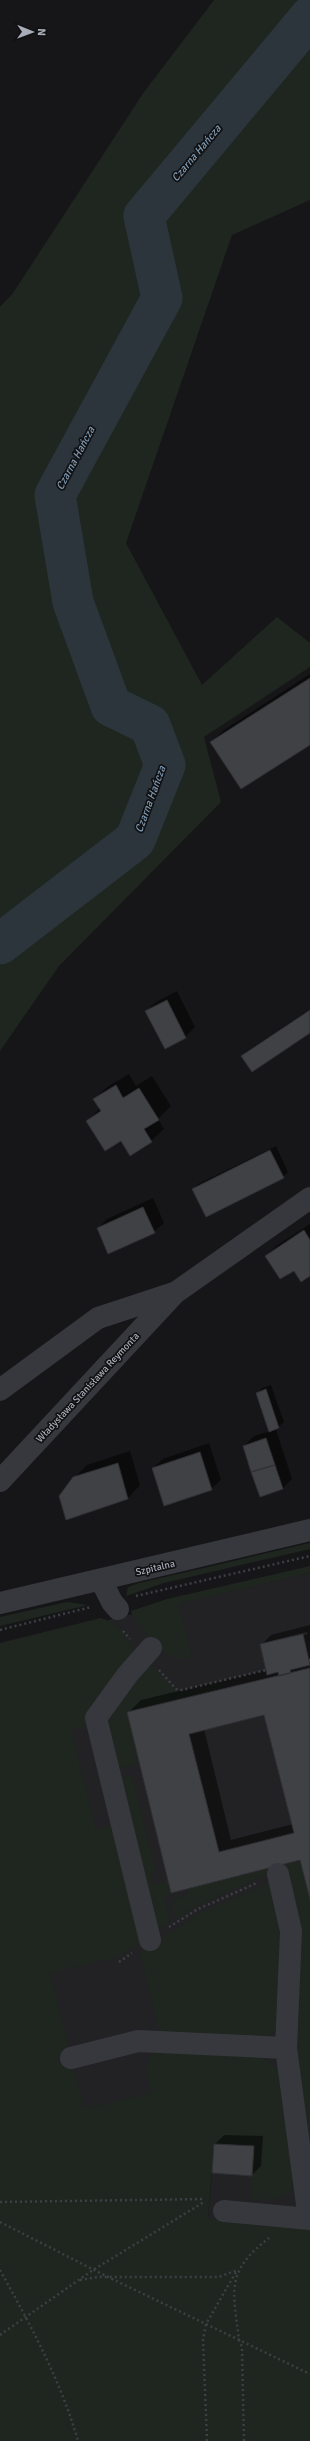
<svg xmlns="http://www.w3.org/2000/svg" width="310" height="2441" viewBox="0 0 310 2441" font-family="Signika,sans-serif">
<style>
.built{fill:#222225}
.green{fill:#1e261f}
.shadow{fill:#0007;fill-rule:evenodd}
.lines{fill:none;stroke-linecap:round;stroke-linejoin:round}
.river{stroke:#2c353c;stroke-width:41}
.building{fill:#404145;stroke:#303034;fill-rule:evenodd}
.path{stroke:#3d3f44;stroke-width:2.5;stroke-dasharray:2 3;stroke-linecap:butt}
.minor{stroke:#37383d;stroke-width:22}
.labels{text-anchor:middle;stroke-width:3.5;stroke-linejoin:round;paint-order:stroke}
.street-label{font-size:10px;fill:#a8adb8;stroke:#111113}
.water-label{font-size:11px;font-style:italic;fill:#7f9bb3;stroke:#111113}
</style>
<rect width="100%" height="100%" fill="#161618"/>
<!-- built -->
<path class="built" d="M310,1573V2269L208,2218L212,2173L0,2163V1648L132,1614Z"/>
<!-- green -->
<path class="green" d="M214,0H310V200L232,235L126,543L202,685L277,617L310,643V667L204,737L221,802L59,966L0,1051V307L13,293L144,92Z
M310,1543V1549L164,1583L126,1596L128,1587L139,1583Z
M310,1566V1573L178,1604L192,1657C186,1658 180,1660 173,1658C160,1653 140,1625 132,1614L131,1611L167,1599Z
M67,1602L88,1605L0,1626V1617Z
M101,1618C116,1622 131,1640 134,1654L90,1725L71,1730L96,1830L115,1825L142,1942L118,1957L50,1973L84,2109L152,2093C148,2078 140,2064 155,2053L260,2056L281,2072L295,2180C286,2203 273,2199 251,2200L254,2146L214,2144L208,2218L310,2229V2441H0V1643Z
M148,1663L176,1691L184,1692L221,1683L222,1688L127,1712L138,1763L114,1770L107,1714Z
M132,1776L156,1871L150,1873L153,1886L168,1881L171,1893L164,1896L171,1921L153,1934L116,1779Z
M300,1860L310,1899V2162L296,2047L299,1934L284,1865Z
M268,1869L269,1873L196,1906L176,1919L172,1900L188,1895L187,1889Z
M273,1882L279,1901L282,2022L278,2030L267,2036L160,2034L140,1954L200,1913Z"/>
<!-- shadow -->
<path class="shadow" d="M310,674V744L211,742L224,730Z
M177,991L195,1027L185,1037L165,1048L146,1011L156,1002Z
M310,1009V1031L242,1056L247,1051Z
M129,1074L136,1086L152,1076L171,1106L158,1119L164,1129L151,1141L88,1121L100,1108L95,1099L107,1087Z
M276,1146L288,1172L283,1177L193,1189L198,1184Z
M153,1198L164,1223L154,1232L98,1228L107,1219Z
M310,1224V1275L266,1256L276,1246Z
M271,1385L284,1422L276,1429L292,1479L283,1488L260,1496L244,1446L254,1436L270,1431L257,1393L262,1388Z
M209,1443L221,1480L211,1489L153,1468L163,1459Z
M130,1451L140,1485L128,1498L74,1478L87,1465Z
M310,1625V1895L301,1859L171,1892L128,1713L141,1700L267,1670L261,1645L271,1635ZM307,1632L308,1634L271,1643V1641ZM265,1714L293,1824L231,1840L204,1729Z
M224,2135L263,2136L261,2166L252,2175L215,2144Z"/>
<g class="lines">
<!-- river -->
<path class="river" d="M0,944L135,840L165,765L150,725L111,706L73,602L55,495L162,298L144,216L310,17"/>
</g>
<!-- building -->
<path class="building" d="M310,678V745L241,789L210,742Z
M167,1000L186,1038L165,1049L145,1011Z
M310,1010V1033L252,1072L241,1056Z
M116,1085L123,1098L139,1088L159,1120L144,1129L152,1142L130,1156L121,1141L105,1151L86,1121L101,1111L93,1099Z
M270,1150L284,1178L206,1217L192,1189Z
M143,1207L155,1233L108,1254L97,1228Z
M304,1230L310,1240V1276L301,1282L294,1271L280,1279L265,1256Z
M266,1389L279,1428L269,1432L256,1393Z
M266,1438L275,1465L251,1472L243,1446Z
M200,1452L212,1490L164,1506L152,1468Z
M118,1463L128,1499L66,1520L59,1496L73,1477Z
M275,1465L283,1489L260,1497L251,1472Z
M303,1634L310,1665L290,1670L291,1673L279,1676L278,1672L267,1675L260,1644Z
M310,1668V1899L300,1860L171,1893L127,1712ZM264,1715L294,1833L219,1852L189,1734Z
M214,2144L254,2146L252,2176L212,2173Z"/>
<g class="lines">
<!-- path -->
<path class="path" d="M136,1596L310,1556
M0,1630L91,1607
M123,1631L130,1639
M309,1660H310
M159,1670L176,1689L182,1690L266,1670
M169,1927L198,1909L257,1883
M119,1962L132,1953
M0,2202L205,2199
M0,2222L108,2277L310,2374
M0,2270C30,2324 61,2381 78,2441
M80,2280L98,2277H219L237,2270
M0,2335L93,2270L204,2202
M207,2441L203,2340L206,2324L236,2272
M244,2441L242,2347L239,2340C233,2290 225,2272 269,2238"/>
<!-- minor -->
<path class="minor" d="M0,1390L98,1318L174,1293
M0,1481L175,1293L310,1198
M101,1580L112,1602L118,1609
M0,1603L310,1530
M278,1874L291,1931L286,2048L309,2219
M150,1940L96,1718L128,1674L151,1648
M71,2058L138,2041L286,2048
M224,2211L310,2219"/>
</g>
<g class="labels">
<!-- street labels -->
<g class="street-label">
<text transform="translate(87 1387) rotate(-47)" y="4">Władysława Stanisława Reymonta</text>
<text transform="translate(155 1567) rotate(-13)" y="4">Szpitalna</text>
</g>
<!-- water labels -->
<g class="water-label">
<text transform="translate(196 153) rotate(-50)" y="4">Czarna Hańcza</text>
<text transform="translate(75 458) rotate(-62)" y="4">Czarna Hańcza</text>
<text transform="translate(150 799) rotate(-70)" y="4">Czarna Hańcza</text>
</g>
</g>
<!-- north arrow -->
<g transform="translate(32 32) rotate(91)" stroke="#111113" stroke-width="3" paint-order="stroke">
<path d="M0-3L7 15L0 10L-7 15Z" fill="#a8adb8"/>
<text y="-6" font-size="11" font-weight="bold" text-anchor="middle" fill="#a8adb8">N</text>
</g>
</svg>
